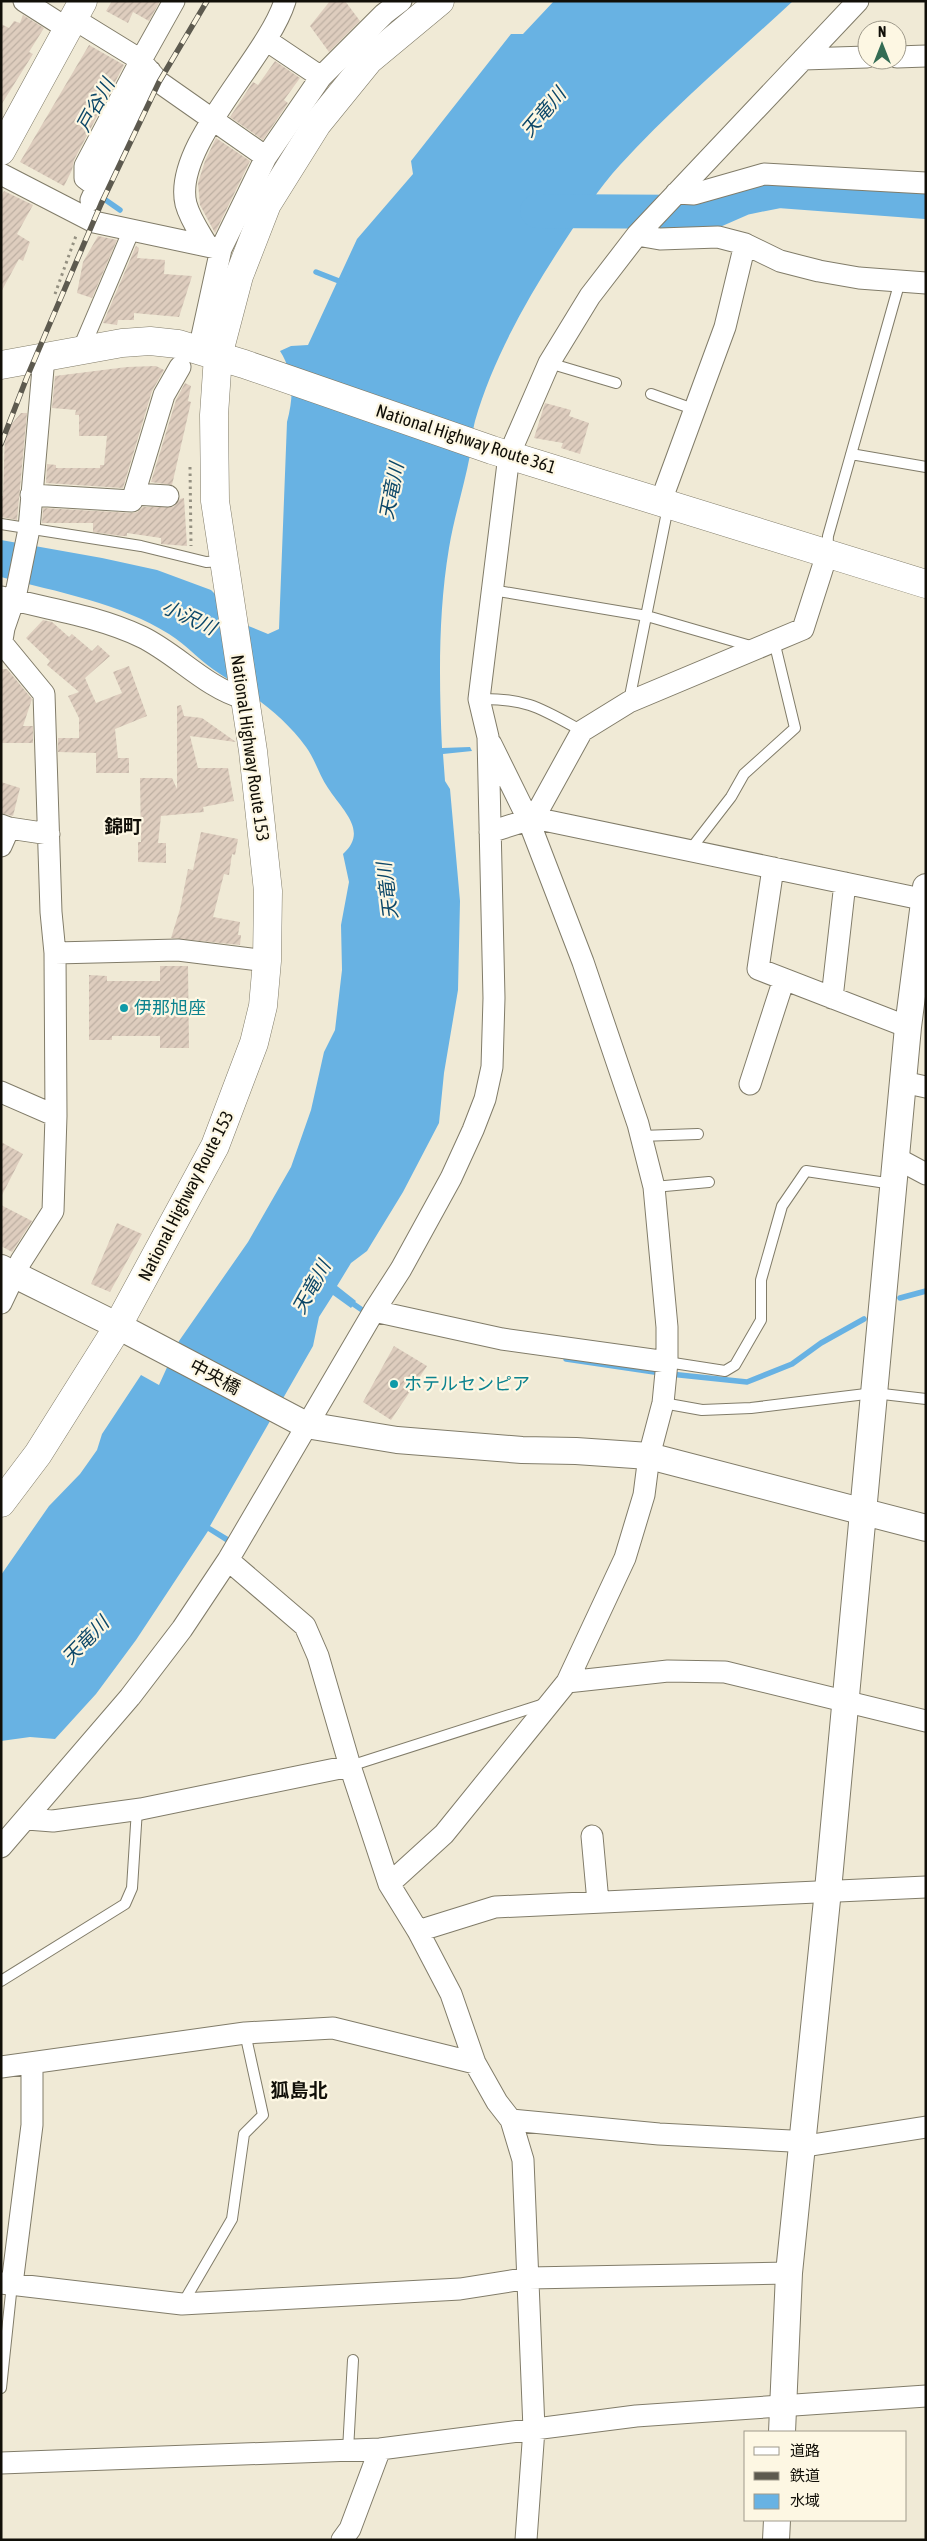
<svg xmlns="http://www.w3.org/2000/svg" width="927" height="2541" viewBox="0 0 927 2541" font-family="'Asap Condensed','Noto Sans JP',sans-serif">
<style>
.water{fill:#68b2e3}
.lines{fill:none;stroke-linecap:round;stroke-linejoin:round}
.stream{stroke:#68b2e3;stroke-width:5.5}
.river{stroke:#68b2e3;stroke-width:34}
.building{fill:url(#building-hatch)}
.service-casing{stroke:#817c69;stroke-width:12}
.pedestrian-casing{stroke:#817c69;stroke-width:18}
.minor-casing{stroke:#817c69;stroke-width:23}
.tertiary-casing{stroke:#817c69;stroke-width:28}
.secondary-casing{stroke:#817c69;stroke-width:29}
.trunk-casing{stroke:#817c69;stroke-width:29}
.path{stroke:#949081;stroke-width:3;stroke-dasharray:2.5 4;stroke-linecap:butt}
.service{stroke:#fff;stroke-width:10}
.pedestrian{stroke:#fff;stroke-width:16}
.minor{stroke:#fff;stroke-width:21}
.tertiary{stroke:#fff;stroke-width:26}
.secondary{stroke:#fff;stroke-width:28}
.trunk{stroke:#fff;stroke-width:28}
.rail-casing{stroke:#5d5a4f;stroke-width:5.5}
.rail{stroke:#fdf7e3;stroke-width:4;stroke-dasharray:11;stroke-linecap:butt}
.culture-dot{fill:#0f9aa8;stroke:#fdf7e3;stroke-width:2}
.labels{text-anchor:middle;stroke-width:4.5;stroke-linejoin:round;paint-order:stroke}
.street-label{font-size:18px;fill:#110f08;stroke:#fdf7e3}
.culture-label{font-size:18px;fill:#0d838f;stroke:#fdf7e3;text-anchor:start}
.water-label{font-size:19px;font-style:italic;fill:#0c4768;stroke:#fdf7e3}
.neighbourhood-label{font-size:19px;font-weight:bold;fill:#110f08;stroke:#fdf7e3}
</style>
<defs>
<pattern id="building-hatch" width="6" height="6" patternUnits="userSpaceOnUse" patternTransform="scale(1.25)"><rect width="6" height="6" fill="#decdbe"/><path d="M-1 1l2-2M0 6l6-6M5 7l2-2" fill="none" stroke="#bdafa2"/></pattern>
</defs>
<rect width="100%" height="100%" fill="#f0ead6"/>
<!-- water -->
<path class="water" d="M554,1H793C735,55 673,107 620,165C599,188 581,216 564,242C528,297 493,358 475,421C472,432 472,444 470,455C464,487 454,517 449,548C438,614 439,681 442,748L470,747L472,751L443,754L445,781L450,789L460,901L458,990L444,1073L439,1123L403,1192L367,1251L351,1263L337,1286L356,1301L351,1308L333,1295L319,1317L313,1346L210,1526L230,1538L227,1543L208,1531L136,1640L96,1694L55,1739L30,1737L1,1741V1575L49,1506L80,1474L97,1450L102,1434L141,1375L159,1385L179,1341L248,1242L291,1167L311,1110L324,1052L335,1030L342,970L341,925L349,882L343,854C369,831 342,810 328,788C319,775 315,759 306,747C283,715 252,695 220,674C202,663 188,646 169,634C120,603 57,592 1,577V540L102,558L157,570L211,590L246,625L268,634L279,629L287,422C294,396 294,373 280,351L291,346L308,345L357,239L413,174L411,161L511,34H523Z"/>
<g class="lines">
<!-- stream -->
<path class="stream" d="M97,194L120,210
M316,272L344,283
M900,1298L926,1291
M349,1301L368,1314
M566,1359L661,1373
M670,1374L747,1382L792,1364L821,1343L864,1319"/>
<!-- river -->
<path class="river" d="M537,211L712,212L744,198L779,191L926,202"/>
</g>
<!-- building -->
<path class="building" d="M112,1H160L149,21L133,12L128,23L106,11Z
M330,1H345L360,21L329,52L310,26Z
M23,15L44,28L29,52L33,54L1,105V24L9,28L14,21L20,23Z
M89,45L124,65L74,160L72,170L64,186L20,162Z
M275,61L300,78L284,100L288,103L263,140L230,117L253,82L258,85Z
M216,138L250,161L215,233L200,205L198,183L205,161Z
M4,191L33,205L17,234L30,242L23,261L19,259L1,292V197Z
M98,236L117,240L92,298L77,293L83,262Z
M136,246L139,248L137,258L165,260L164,274L192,276L179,317L134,313V320H118L117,325L103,323Z
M156,366L164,370L152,391L123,488L46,483L47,464L56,465V468H100V465H104L107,436H79V415H75L76,410L52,408L55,376L127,367Z
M185,383L191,386L188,401L191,402L172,485L151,482L176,400Z
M545,403L571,410L569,416L589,423L580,454L561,448L563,443L534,438Z
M21,413H27L17,520L1,517V496H3L5,432Z
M184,498L187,546L161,544V538L127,533V536H122L93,532V523H42L43,508L132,513L137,512L143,507H173L180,499Z
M43,620L52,622L69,637L72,634L92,651L98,645L110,656L85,678L96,703L122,693L113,672L129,666L147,716L115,729L118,758H129V773H96V753L58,752V738H79V718L68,696L79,692L47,665L50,661L26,638Z
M1,669H7L32,699L23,726H33V743H1Z
M181,705L184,716L202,718L236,742L190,736L198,768H228L234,801L203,807L204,812L161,816L158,843H166V863L138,862V842H141L140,778H172L177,789V706Z
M1,782L20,788L13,816L1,813Z
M201,832L238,839L235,855L232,854L229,875L224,874L213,917L240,922L238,935H241L240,945L171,938L180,909L188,869L193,870Z
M160,966H188L189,1048H160V1036H112V1040H89V975L107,976V981H160Z
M1,1142L23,1154L1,1197Z
M1,1205L32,1221L12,1252L1,1246Z
M117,1223L142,1234L110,1292L91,1284Z
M394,1346L427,1366L391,1420L363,1402Z"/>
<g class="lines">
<defs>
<path id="service" d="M549,363L616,383
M651,394L696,410
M851,454L926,467
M1,524L141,546L206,562L224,561
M827,553L828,536L900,281
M492,590L647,616L754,647
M479,699C527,698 542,709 582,731
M629,701L668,507
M690,850L731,797L744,774L795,728L774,641
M641,1136L698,1134
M654,1187L709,1182
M667,1362L725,1371L735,1365L761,1320V1280L782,1206L806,1171L893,1184
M663,1403L702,1410L751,1408L874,1393L926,1399
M350,1766L544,1704
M1,1981L125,1904L132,1888L137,1809
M183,2303L232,2219L244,2134L263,2115L245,2033
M1,2388L12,2284
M348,2450L353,2360"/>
<path id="pedestrian" d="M80,351L132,229"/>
<path id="minor" d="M24,1L68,29
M74,19L139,59L159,82L266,157
M266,40L321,77
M897,57L926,56
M803,59L867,57
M1,174L94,222L216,248
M97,187L85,178V166L141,60L174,1
M676,193L694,194L764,174L926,183
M91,200L150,71
M637,235L660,239L718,237L745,244L780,261L819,271L859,278L926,283
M207,245C200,233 190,219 186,204C172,146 267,59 285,1
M199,350L221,249L266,157L321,77L384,14L401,1
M134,494L168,496
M31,495L132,501L164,395L180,367
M661,501L725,327L745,244
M1,597C48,609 98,616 142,637C177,654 205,687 243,698
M1,646L4,628L16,593L29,529L44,357
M534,818L582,731L629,702L803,629L827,554
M1,825L9,828L49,834
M490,832L534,818L926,900
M1,846L9,828
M773,868L758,969L908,1027
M55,953L178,950L267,961
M832,998L845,883
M903,1082L926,1087
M750,1084L784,979
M1,1092L56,1116
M896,1158L926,1174
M1,1303L21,1261L53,1211L56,1116L55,953L51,912L44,694L2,643
M374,1311L502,1339L667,1362
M228,1560L305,1626L318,1656L350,1766L389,1884L418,1931L451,1994L475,2063L497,2102L511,2120L523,2160L534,2429L526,2540
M567,1682L668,1671L725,1672L926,1721
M27,1819L53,1821L141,1809L350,1766
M592,1836L598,1902
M1,1847L130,1697L182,1629L228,1560L374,1311L401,1269L451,1178L473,1130L485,1099L492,1067L494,998L488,737L479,699L509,455L549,363L590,296L637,235L858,1
M389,1884L444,1834L567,1682L625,1558L644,1495L649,1456L663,1403L667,1362V1327L654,1187L638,1124L583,962L528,819L491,744
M418,1931L495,1907L926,1887
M1,2067L245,2033L333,2028L475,2063
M511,2120L659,2134L791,2141L812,2145L926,2127
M1,2283L182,2304L460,2289L529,2278L789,2273
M12,2284L32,2125V2063
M1,2463L380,2449L636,2416L926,2396
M342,2540L350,2529L380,2449"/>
<path id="tertiary" d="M1,1268L118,1326L306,1425L397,1440L522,1450L576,1451L649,1456L926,1528
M782,2432L789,2273L828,1890L908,1027L926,887
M776,2540L777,2520"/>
<path id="secondary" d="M1,151L83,1"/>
<path id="trunk" d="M1,365L122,343L150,341L178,344L244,364L492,450L926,584
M1,1503L38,1454L111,1338L215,1146L254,1043L263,1006L267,961L268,891L253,751L215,501L214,415L218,356L239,276L267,204L317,124L369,60L440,1"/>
</defs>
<!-- service casing -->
<use href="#service" class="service-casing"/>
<!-- pedestrian casing -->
<use href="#pedestrian" class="pedestrian-casing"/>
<!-- minor casing -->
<use href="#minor" class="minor-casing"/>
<!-- tertiary casing -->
<use href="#tertiary" class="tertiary-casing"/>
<!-- secondary casing -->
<use href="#secondary" class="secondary-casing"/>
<!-- trunk casing -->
<use href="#trunk" class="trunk-casing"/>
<!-- path -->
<path class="path" d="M55,294L77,233
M190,467L191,546"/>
<!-- service -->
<use href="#service" class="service"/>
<!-- pedestrian -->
<use href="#pedestrian" class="pedestrian"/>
<!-- minor -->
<use href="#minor" class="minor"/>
<!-- tertiary -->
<use href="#tertiary" class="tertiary"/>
<!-- secondary -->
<use href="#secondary" class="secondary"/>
<!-- trunk -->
<use href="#trunk" class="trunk"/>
<defs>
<path id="rail" d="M1,444L27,377L101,204L159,82L207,1"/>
</defs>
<!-- rail casing -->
<use href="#rail" class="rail-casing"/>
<!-- rail -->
<use href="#rail" class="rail"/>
</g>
<!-- markers -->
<g class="culture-dot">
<circle cx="124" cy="1008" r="5"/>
<circle cx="394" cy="1384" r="5"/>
</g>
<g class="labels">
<!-- street labels -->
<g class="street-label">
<text transform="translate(466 439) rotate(18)" y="6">National Highway Route 361</text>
<text transform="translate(250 748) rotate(82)" y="6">National Highway Route 153</text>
<text transform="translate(186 1196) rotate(-63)" y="6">National Highway Route 153</text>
<text transform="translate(215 1377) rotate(28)" y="6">中央橋</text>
</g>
<!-- culture labels -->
<g class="culture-label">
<text x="134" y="1014">伊那旭座</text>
<text x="404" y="1390">ホテルセンピア</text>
</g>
<!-- water labels -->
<g class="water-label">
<text transform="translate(95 105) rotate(-61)" y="7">戸谷川</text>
<text transform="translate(543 112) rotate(-50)" y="7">天竜川</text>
<text transform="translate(391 491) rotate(-79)" y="7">天竜川</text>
<text transform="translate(189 617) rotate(25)" y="7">小沢川</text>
<text transform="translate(387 891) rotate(-97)" y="7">天竜川</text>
<text transform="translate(311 1287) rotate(-61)" y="7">天竜川</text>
<text transform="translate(85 1640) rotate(-46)" y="7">天竜川</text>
</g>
<!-- neighbourhood labels -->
<g class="neighbourhood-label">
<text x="123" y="833">錦町</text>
<text x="299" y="2097">狐島北</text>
</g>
</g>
<!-- border -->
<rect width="927" height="2541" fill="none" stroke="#110f08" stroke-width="5"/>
<!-- legend -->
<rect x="744" y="2431" width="162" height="90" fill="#fdf7e3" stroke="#9f9a8b"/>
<rect x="754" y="2447" width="25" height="8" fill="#ffffff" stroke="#9f9a8b"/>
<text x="790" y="2456" font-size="15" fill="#110f08">道路</text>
<rect x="754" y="2472" width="25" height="8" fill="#5d5a4f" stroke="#9f9a8b"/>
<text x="790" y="2481" font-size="15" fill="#110f08">鉄道</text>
<rect x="754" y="2494" width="25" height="15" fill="#68b2e3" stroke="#9f9a8b"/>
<text x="790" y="2506" font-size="15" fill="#110f08">水域</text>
<!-- north arrow -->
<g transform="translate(882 45)"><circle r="24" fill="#fdf7e3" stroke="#9f9a8b"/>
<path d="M0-4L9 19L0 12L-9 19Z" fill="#346c54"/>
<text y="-8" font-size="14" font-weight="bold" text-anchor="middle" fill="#110f08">N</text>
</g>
</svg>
